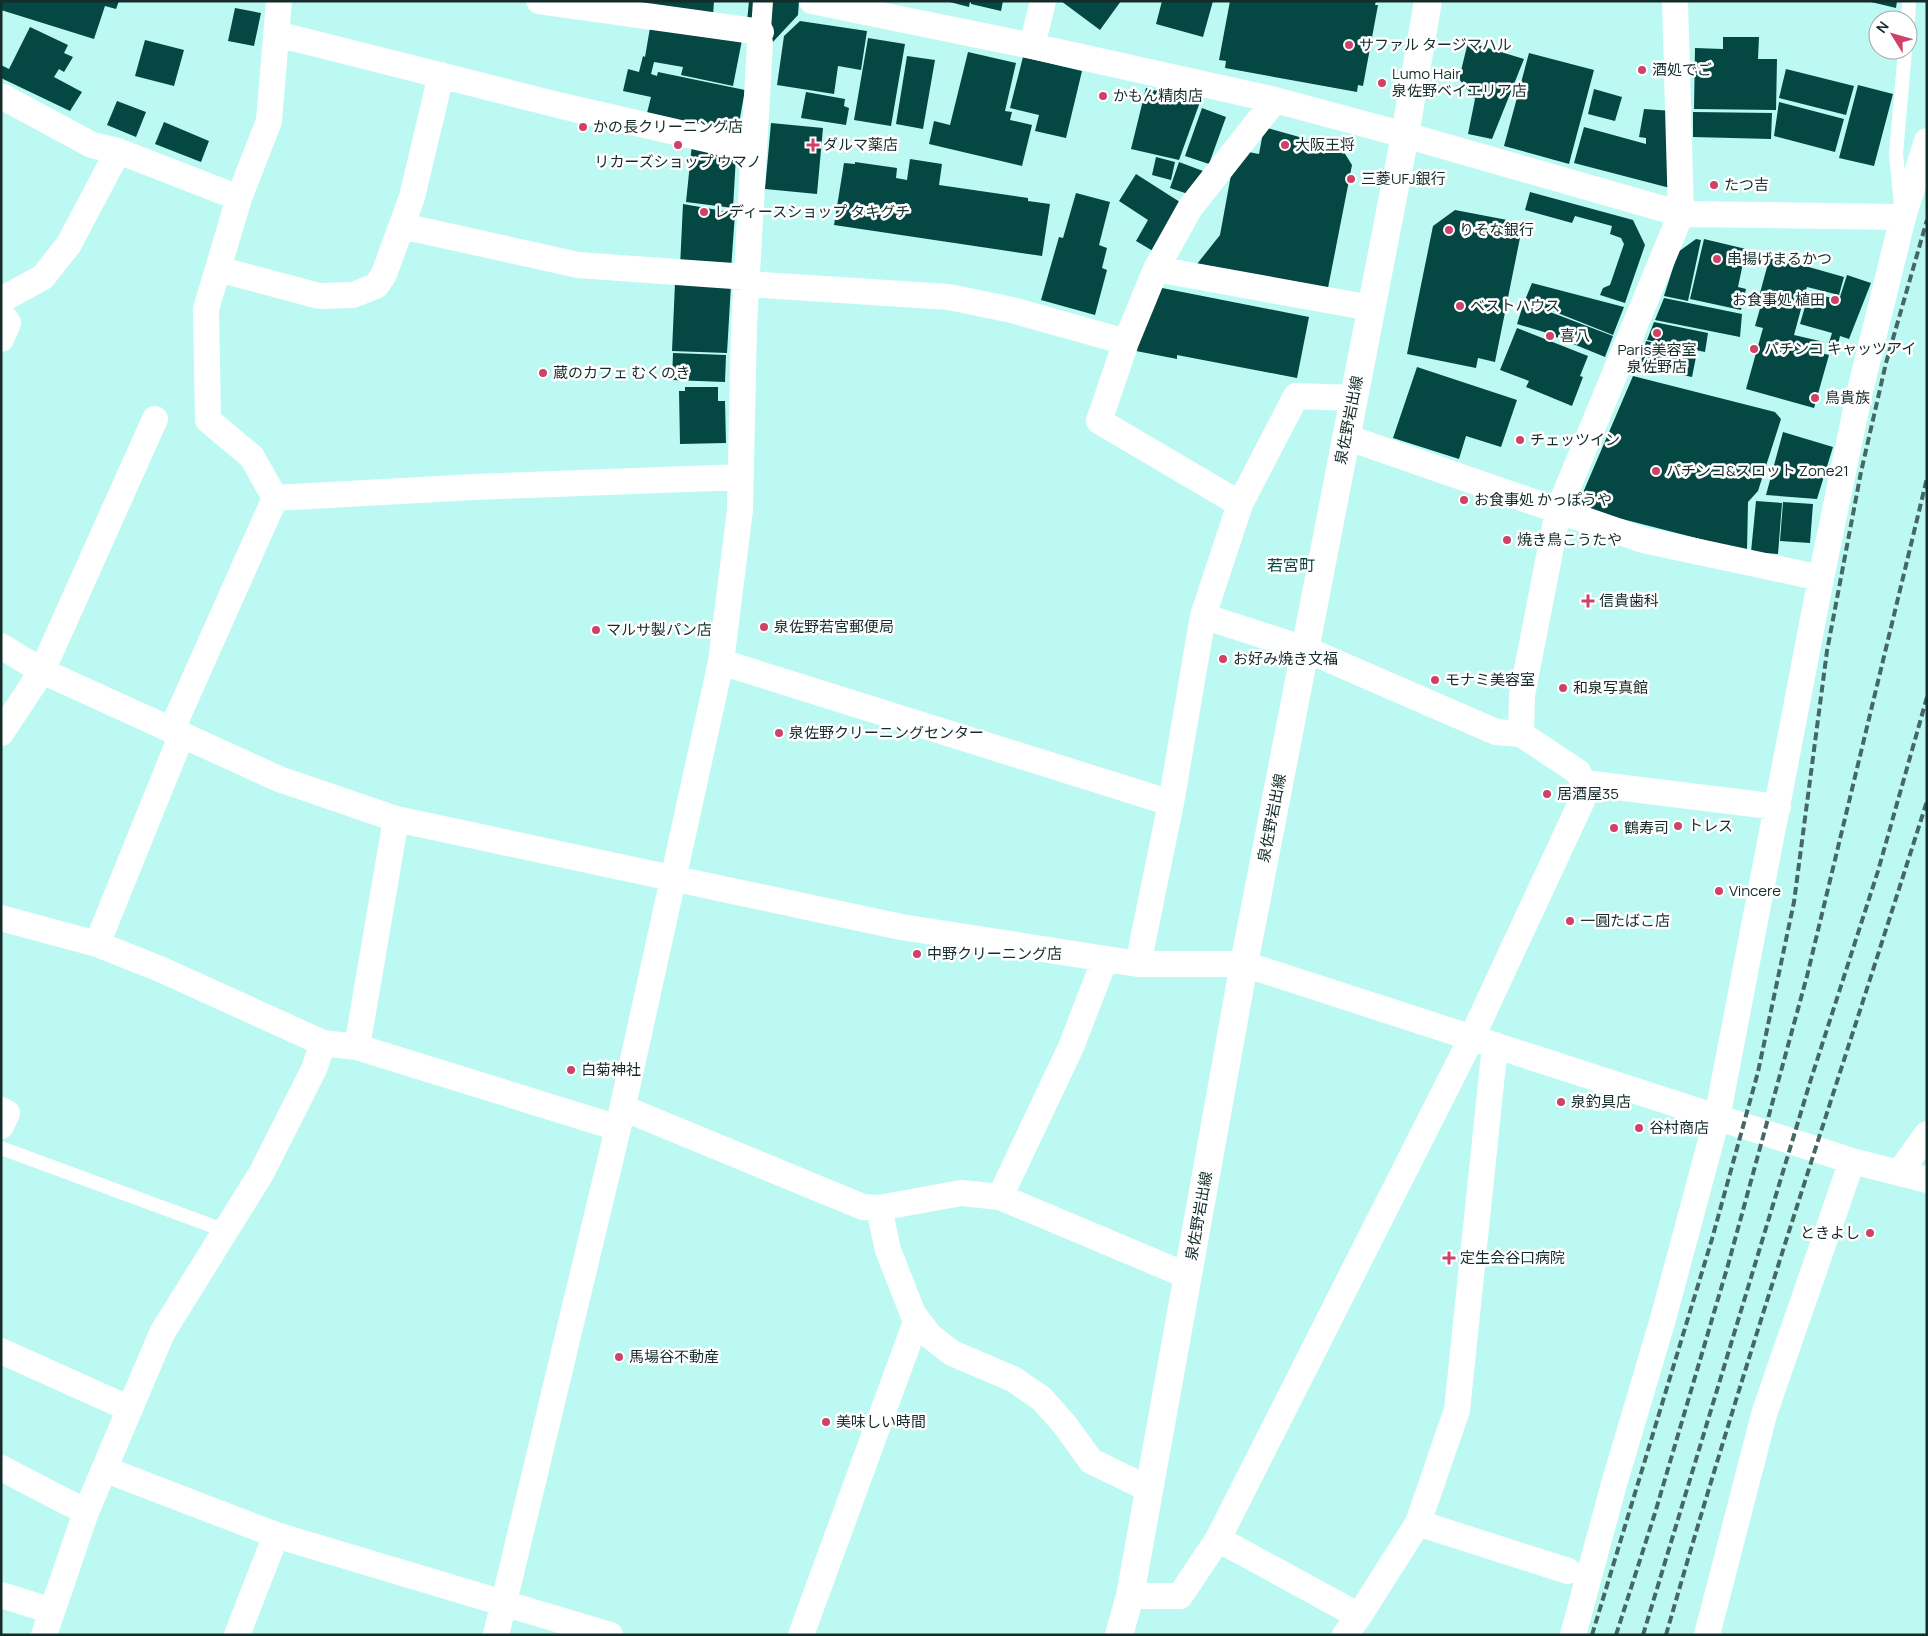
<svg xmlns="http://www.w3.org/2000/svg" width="1928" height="1636" viewBox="0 0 1928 1636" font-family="Manrope,'Noto Sans JP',sans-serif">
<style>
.building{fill:#044743}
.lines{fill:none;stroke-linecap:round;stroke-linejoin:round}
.service{stroke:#fff;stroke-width:14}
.pedestrian{stroke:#fff;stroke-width:20}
.minor{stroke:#fff;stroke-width:26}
.primary{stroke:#fff;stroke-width:28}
.rail{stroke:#456865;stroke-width:4;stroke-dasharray:8 4;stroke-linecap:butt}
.poi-dot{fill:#d04167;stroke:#fff;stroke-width:2}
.labels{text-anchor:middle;stroke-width:5;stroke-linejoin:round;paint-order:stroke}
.poi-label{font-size:15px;fill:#142c2a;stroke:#fff;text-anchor:start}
.street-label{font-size:15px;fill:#142c2a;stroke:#fff}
.neighbourhood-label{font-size:16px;fill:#094a46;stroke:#fff}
</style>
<rect width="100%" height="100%" fill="#bdf9f3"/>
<!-- building -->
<path class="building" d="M1,1H119L116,9L105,6L94,39L1,10Z
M623,1H714L713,16Z
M749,1H799L798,15L771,44L745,42Z
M946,1H970L969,7Z
M971,1H1003L1001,11L971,4Z
M1061,1H1121L1100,30Z
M1162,1H1213L1203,37L1156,24Z
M1230,1H1376L1375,5H1378L1363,86L1358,85L1357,92L1225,68L1226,61L1219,60Z
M1867,1H1897L1896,8Z
M235,8L261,13L254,46L228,41Z
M800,21L867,31L861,70L838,66L834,94L777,85L784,36Z
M651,22L742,40L733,86L681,75L683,67L654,62L651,74L657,76L658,72L745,90L736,140L646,117L651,97L623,91L628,69L639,72L643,56L645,57Z
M30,27L68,45L64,53L73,57L64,72L59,69L54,77L82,92L70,111L1,78V65L9,69Z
M1723,37H1759L1758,59H1777L1776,110L1694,109L1695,48L1723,49Z
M868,38L905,44L891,126L854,120Z
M145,40L184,50L174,86L135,76Z
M1468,42L1524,59L1492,139L1468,134L1475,99L1459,79Z
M968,52L1016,63L1005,111L1012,112L1010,120L1032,125L1022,166L929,144L934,121L950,125Z
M1529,53L1594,70L1569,164L1504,146Z
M907,56L935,60L923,129L896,124Z
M1023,57L1082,71L1066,138L1035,131L1039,115L1010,108Z
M1786,69L1854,86L1846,115L1779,98Z
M1858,85L1893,94L1874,166L1839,158Z
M1146,88L1200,102L1179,160L1131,149Z
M1594,89L1622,97L1615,121L1588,114Z
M806,92L845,99L844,106L849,108L846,125L801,118Z
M117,101L146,112L136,137L107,125Z
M1779,102L1844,119L1835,152L1774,136Z
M1202,108L1226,117L1209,164L1185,156Z
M1644,109L1673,111L1670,188L1574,163L1584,127L1646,144V138L1639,137Z
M1693,112L1772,113L1771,139L1693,137Z
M164,122L209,141L201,162L155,144Z
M771,123L823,128L817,194L765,189Z
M1264,127L1342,149L1352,165L1328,288L1197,264L1220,235L1233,164L1243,151L1259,154Z
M692,144L736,156L733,208L686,202Z
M1156,157L1175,162L1171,180L1152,175Z
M910,159L942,164L939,185L1028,198V201L1050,204L1042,256L834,225L844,163L855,164V162L897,168L896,178L907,180Z
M1179,162L1203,171L1194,196L1170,188Z
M1136,174L1183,204L1153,251L1136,241L1148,220L1119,201Z
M1530,192L1633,220L1645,245L1625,303L1600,295L1603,288L1610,285L1624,244L1621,238L1610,234L1612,226L1575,216L1572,223L1525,210Z
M1076,193L1110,202L1099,245L1107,248L1102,268L1107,270L1095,315L1041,300L1059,237L1063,238Z
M683,204L735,213L731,270L680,267Z
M1455,210L1523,223L1495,362L1478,358L1476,368L1407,354L1433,226Z
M1696,239L1701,240L1688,301L1664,296L1678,252Z
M1704,239L1746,249L1738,287L1746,289L1741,310L1690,299Z
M1770,256L1844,277L1839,295L1807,287L1794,335L1824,342L1821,353L1829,355L1814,408L1746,389L1763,328L1755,326L1761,305L1757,304Z
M1847,275L1871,283L1849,339L1840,336L1837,349L1828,346L1832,333L1800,324L1808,296L1822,300L1824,296L1839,300Z
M675,283L731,285L727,353L672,351Z
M1532,283L1624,307L1613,335L1525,300Z
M1157,287L1309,317L1297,378L1177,355V359L1136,351Z
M1664,298L1742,314L1740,337L1655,320Z
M1524,302L1613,336L1605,357L1544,332L1517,324Z
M1654,322L1708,333L1705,352L1647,340Z
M1517,328L1588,356L1580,376L1583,377L1572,406L1526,387L1529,381L1500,370Z
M1646,341L1697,352L1692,377L1640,366Z
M673,353L726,355L725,382L672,380Z
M1417,367L1517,400L1501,447L1466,436L1459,459L1393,438Z
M1633,376L1775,412L1781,419L1758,491L1748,502L1747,551L1583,509L1579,502Z
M685,387H718V401H725L726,443L680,444L679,391H685Z
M1783,432L1833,447L1817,499L1766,495Z
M1756,501L1782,503L1778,554L1751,552Z
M1783,502L1813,504L1810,543L1780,541Z"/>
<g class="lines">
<!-- service -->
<path class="service" d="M1908,20L1909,1
M1901,204L1896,154L1905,50
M1,1148L226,1231"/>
<!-- pedestrian -->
<path class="pedestrian" d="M760,43L763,1"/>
<!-- minor -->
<path class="minor" d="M539,1L761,32
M812,1L1032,46L1275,100L1405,135L1681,214L1903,217
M277,34L562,106L754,150
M1032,46L1043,1
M1,96L92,145L118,151
M402,226L578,265L747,277
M218,269L319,296L353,295L376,286L384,274L412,197L441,75
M1156,269L1371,308
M747,284L949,297L1012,310L1126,342
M1,300L43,277L69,244L118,151L239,198
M1,313L8,323L1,339
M1346,437L1643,540L1821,578
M275,498L252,457L208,420L206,309L239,198L269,121L279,1
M1240,504L1099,421L1126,342L1156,269L1190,208L1275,100
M1203,616L1305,649L1496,732L1521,734
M1,646L42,671L279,779L396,819L901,927L1138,964H1244L1852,1161L1927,1180
M721,662L1171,803
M172,729L275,498L474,487L741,477
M1,733L42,671L155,419
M1584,783L1778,807
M1,918L97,944L182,734
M1138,964L1171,803L1203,616L1240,504L1296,396L1354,398
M323,1043L357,1047L618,1128
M357,1047L396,819
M623,1108L863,1207L879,1208L961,1193L1000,1197L1188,1276
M1,1110L7,1113L1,1126
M1899,1173L1927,1134
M1000,1197L1071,1047L1105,959
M879,1208L888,1250L913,1314L930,1336L952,1353L1013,1379L1042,1399L1065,1425L1091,1461L1149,1489
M1,1351L130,1409
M1,1468L86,1512
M104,1469L276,1535L610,1635
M1418,1523L1568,1571
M1218,1539L1359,1616
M1,1595L52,1611
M1130,1596H1180L1218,1539L1472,1037L1587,790L1578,772L1521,734L1522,695L1558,511L1681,214L1675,1
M44,1635L86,1512L162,1333L262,1172L314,1069L323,1043L160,969L97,944
M237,1635L276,1535
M496,1635L618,1128L721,662L740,510L744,326L760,43
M801,1635L917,1319
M1345,1635L1359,1616L1418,1523L1457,1410L1495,1045
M1573,1635L1614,1484L1663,1319L1717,1118L1821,578L1859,395L1903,217L1927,141
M1707,1635L1765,1411L1852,1161"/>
<!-- primary -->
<path class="primary" d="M1119,1635L1130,1596L1244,964L1405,135L1428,1"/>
<!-- rail -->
<path class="rail" d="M1592,1635L1712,1239L1758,1072L1794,902L1827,651L1861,472L1886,363L1927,220
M1616,1635L1655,1513L1728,1265L1807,976L1927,478
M1643,1635L1811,1079L1878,871L1927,697
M1666,1635C1746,1355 1839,1079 1927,801"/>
</g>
<!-- markers -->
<g class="poi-dot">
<circle cx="1349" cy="45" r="5"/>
<circle cx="1642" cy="70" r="5"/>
<circle cx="1382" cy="83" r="5"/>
<circle cx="1103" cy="96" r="5"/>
<circle cx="583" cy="127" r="5"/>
<circle cx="678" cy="145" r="5"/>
<path d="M810.5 137.5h5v5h5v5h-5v5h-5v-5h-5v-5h5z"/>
<circle cx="1285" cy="145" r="5"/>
<circle cx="1351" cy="179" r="5"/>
<circle cx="1714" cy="185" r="5"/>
<circle cx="704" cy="212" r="5"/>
<circle cx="1449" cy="230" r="5"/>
<circle cx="1717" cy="259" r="5"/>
<circle cx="1835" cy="300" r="5"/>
<circle cx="1460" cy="306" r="5"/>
<circle cx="1657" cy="333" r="5"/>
<circle cx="1550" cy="336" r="5"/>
<circle cx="1754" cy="349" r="5"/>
<circle cx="543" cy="373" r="5"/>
<circle cx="1815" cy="398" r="5"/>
<circle cx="1520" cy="440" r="5"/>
<circle cx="1656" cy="471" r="5"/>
<circle cx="1464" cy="500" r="5"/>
<circle cx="1507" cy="540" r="5"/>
<path d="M1585.5 593.5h5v5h5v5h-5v5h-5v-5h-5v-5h5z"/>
<circle cx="764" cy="627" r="5"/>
<circle cx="596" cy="630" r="5"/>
<circle cx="1223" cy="659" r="5"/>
<circle cx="1435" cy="680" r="5"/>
<circle cx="1563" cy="688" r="5"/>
<circle cx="779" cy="733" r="5"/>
<circle cx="1547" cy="794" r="5"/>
<circle cx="1678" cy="826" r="5"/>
<circle cx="1614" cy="828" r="5"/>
<circle cx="1719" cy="891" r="5"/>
<circle cx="1570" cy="921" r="5"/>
<circle cx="917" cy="954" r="5"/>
<circle cx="571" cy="1070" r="5"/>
<circle cx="1561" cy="1102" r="5"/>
<circle cx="1639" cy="1128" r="5"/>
<circle cx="1870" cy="1233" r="5"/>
<path d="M1446.5 1250.5h5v5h5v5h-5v5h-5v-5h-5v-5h5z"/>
<circle cx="619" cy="1357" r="5"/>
<circle cx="826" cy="1422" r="5"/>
</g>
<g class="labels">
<!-- poi labels -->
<g class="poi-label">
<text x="1359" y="50">サファル タージマハル</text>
<text x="1652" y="75">酒処でご</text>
<text x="1392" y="79">Lumo Hair<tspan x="1392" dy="17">泉佐野ベイエリア店</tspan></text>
<text x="1113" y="101">かもん精肉店</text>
<text x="593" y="132">かの長クリーニング店</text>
<text x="823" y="150">ダルマ薬店</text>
<text x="1295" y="150">大阪王将</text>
<text x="678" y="167" text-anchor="middle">リカーズショップ ウマノ</text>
<text x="1361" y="184">三菱UFJ銀行</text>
<text x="1724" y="190">たつ吉</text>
<text x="714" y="217">レディースショップ タキグチ</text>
<text x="1459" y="235">りそな銀行</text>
<text x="1727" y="264">串揚げまるかつ</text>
<text x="1825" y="305" text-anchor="end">お食事処 植田</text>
<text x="1470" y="311">ベストハウス</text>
<text x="1560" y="341">喜八</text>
<text x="1764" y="354">パチンコ キャッツアイ</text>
<text x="1657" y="355" text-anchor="middle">Paris美容室<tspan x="1657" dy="17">泉佐野店</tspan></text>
<text x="553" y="378">蔵のカフェ むくのき</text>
<text x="1825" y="403">鳥貴族</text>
<text x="1530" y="445">チェッツイン</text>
<text x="1666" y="476">パチンコ&amp;スロット Zone21</text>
<text x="1474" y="505">お食事処 かっぽうや</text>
<text x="1517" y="545">焼き鳥こうたや</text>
<text x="1599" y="606">信貴歯科</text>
<text x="774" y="632">泉佐野若宮郵便局</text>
<text x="606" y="635">マルサ製パン店</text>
<text x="1233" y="664">お好み焼き文福</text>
<text x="1445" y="685">モナミ美容室</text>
<text x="1573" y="693">和泉写真館</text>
<text x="789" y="738">泉佐野クリーニングセンター</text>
<text x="1557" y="799">居酒屋35</text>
<text x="1688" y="831">トレス</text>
<text x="1624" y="833">鶴寿司</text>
<text x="1729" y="896">Vincere</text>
<text x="1580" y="926">一圓たばこ店</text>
<text x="927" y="959">中野クリーニング店</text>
<text x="581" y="1075">白菊神社</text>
<text x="1571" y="1107">泉釣具店</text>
<text x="1649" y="1133">谷村商店</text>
<text x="1860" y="1238" text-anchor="end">ときよし</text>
<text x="1460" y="1263">定生会谷口病院</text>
<text x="629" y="1362">馬場谷不動産</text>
<text x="836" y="1427">美味しい時間</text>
</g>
<!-- street labels -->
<g class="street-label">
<text transform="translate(1349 420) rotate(-79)" y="5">泉佐野岩出線</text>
<text transform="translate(1272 818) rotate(-79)" y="5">泉佐野岩出線</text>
<text transform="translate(1199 1216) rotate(-80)" y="5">泉佐野岩出線</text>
</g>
<!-- neighbourhood labels -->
<g class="neighbourhood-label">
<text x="1291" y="571">若宮町</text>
</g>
</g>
<!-- border -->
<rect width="1928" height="1636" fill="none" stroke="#142c2a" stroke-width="5"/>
<!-- north arrow -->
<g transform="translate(1893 35) rotate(307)"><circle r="24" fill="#ffffff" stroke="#a1abaa"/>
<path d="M0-4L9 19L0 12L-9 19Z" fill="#d04167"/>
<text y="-8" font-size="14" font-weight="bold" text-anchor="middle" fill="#142c2a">N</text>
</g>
</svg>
